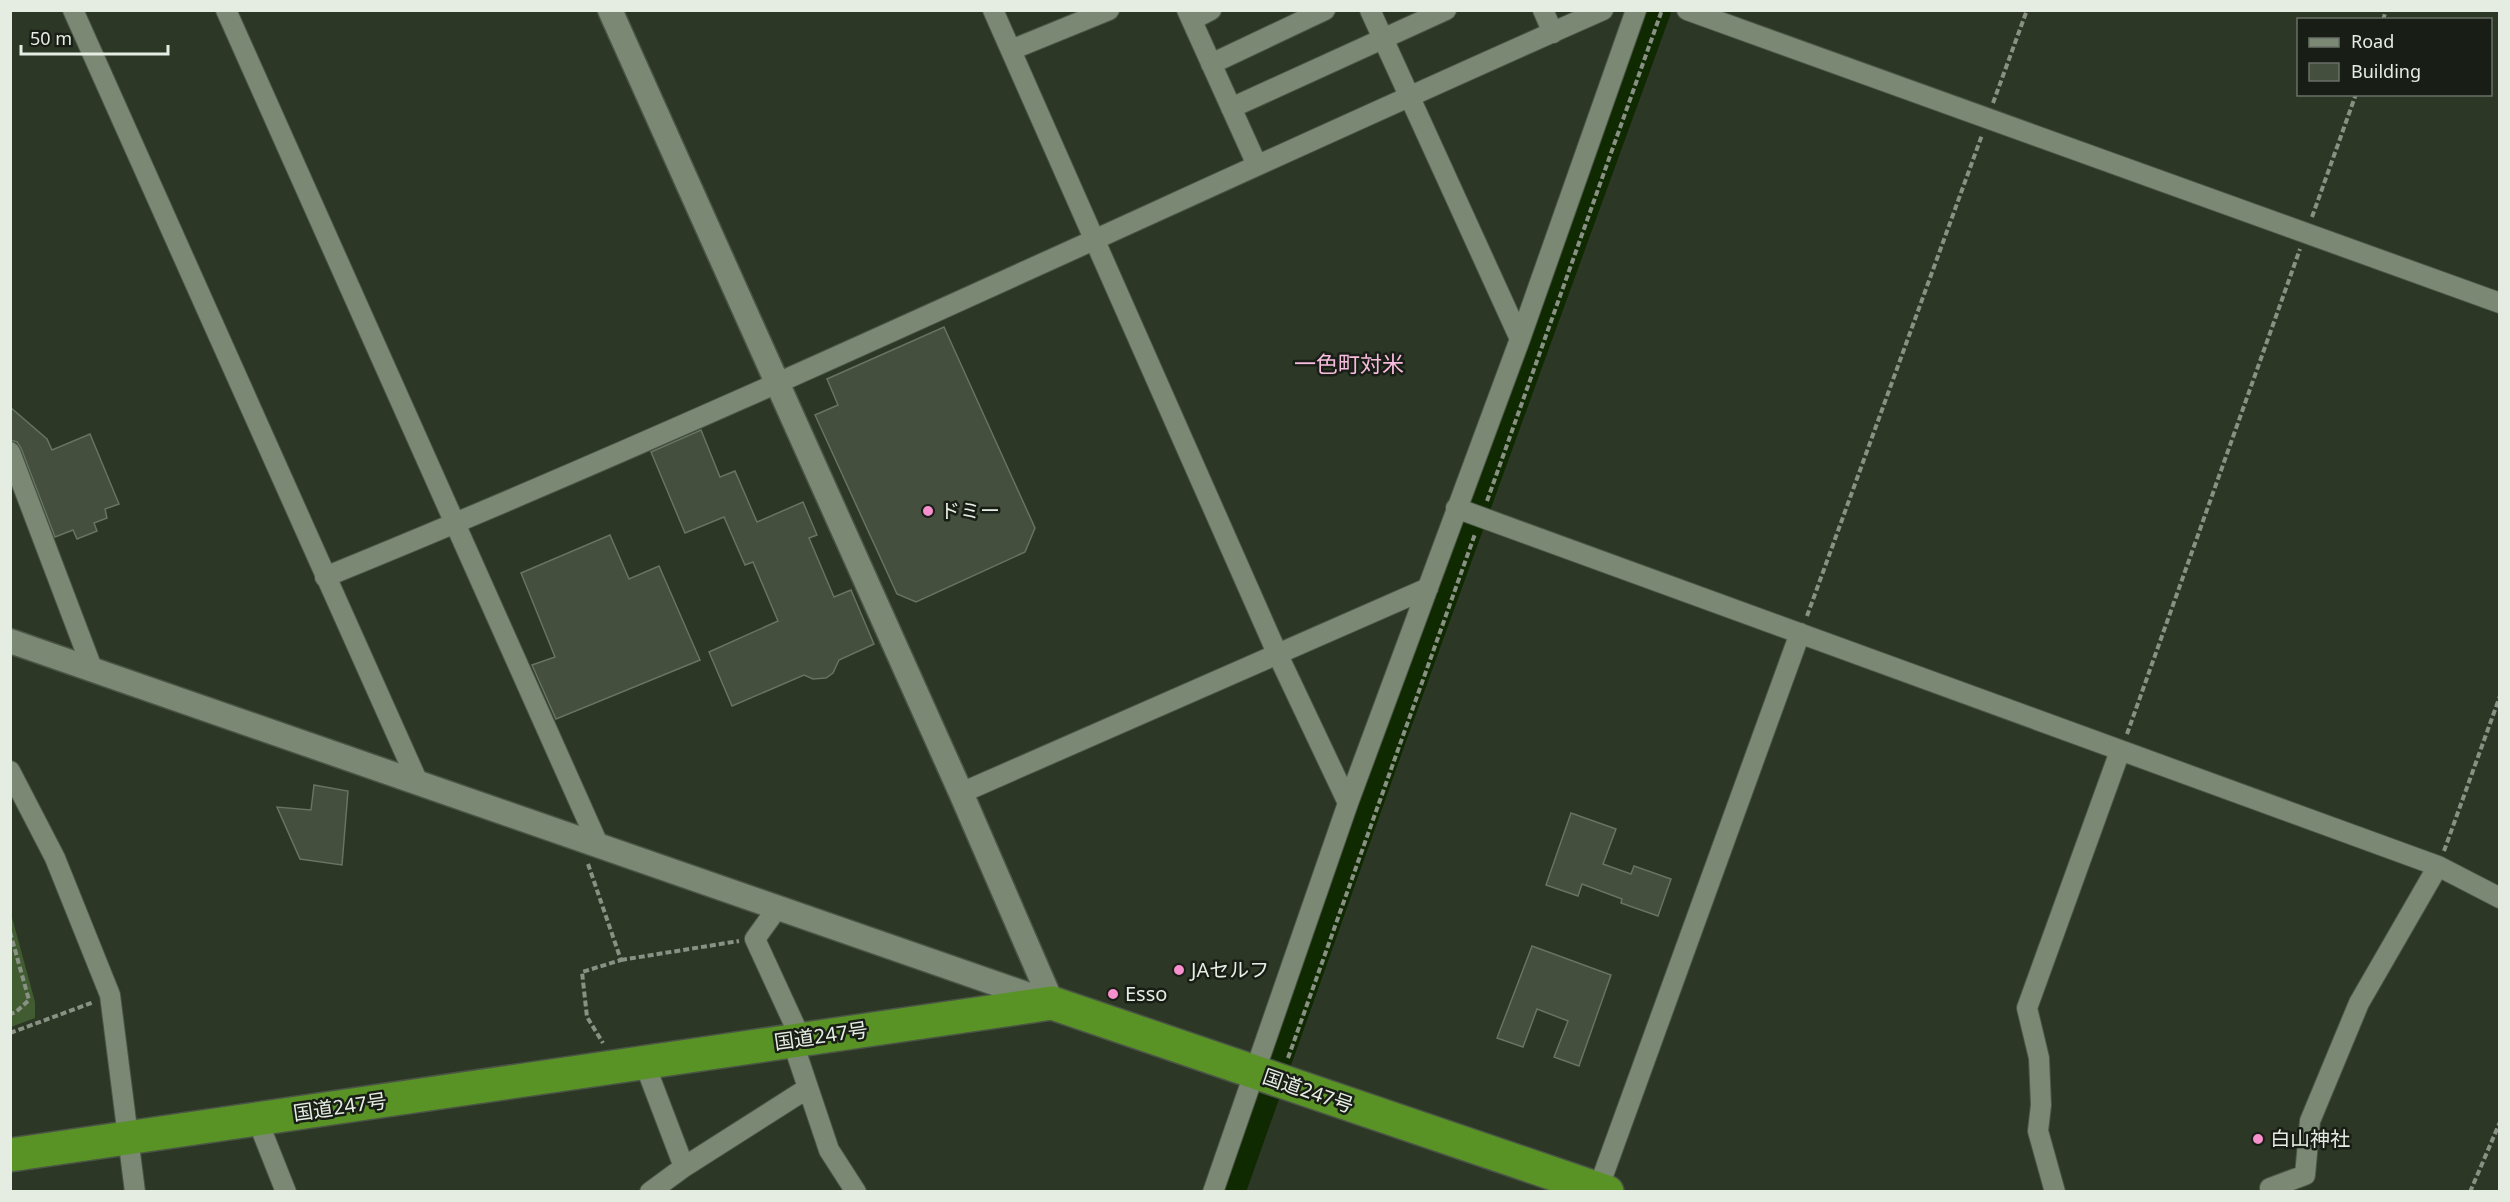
<svg xmlns="http://www.w3.org/2000/svg" width="2510" height="1202" viewBox="0 0 2510 1202" font-family="'Noto Sans','Noto Sans JP',sans-serif">
<style>
.green{fill:#425c32}
.water{fill:#0f2900;stroke:#4f6444;stroke-width:1.5}
.lines{fill:none;stroke-linecap:round;stroke-linejoin:round}
.river{stroke:#0f2900;stroke-width:34}
.building{fill:#444f3d;stroke:#677460;stroke-width:1.5}
.minor-casing{stroke:#4b5546;stroke-width:22}
.tertiary-casing{stroke:#4b5546;stroke-width:27}
.trunk-casing{stroke:#4b5546;stroke-width:36}
.path{stroke:#889183;stroke-width:4;stroke-dasharray:6 3;stroke-linecap:butt}
.minor{stroke:#7a8874;stroke-width:20}
.tertiary{stroke:#7a8874;stroke-width:24}
.trunk{stroke:#599326;stroke-width:33}
.poi-dot{fill:#f790cd;stroke:#181d15;stroke-width:2}
.labels{text-anchor:middle;stroke-width:5;stroke-linejoin:round;paint-order:stroke}
.poi-label{font-size:20px;fill:#e5ede2;stroke:#181d15;text-anchor:start}
.street-label{font-size:20px;fill:#e5ede2;stroke:#181d15}
.quarter-label{font-size:22px;fill:#f7bcdd;stroke:#181d15}
</style>
<rect width="100%" height="100%" fill="#2c3726"/>
<!-- green -->
<path class="green" d="M10,910L35,1002V1018L11,1027Z"/>
<!-- water -->
<path class="water" d="M1257,1091L1271,1094L1235,1191L1221,1192Z"/>
<g class="lines">
<!-- river -->
<path class="river" d="M1228,1192L1387,744L1654,10"/>
</g>
<!-- building -->
<path class="building" d="M944,327L1035,528L1025,552L916,602L897,594L815,415L838,405L827,379Z
M10,407L47,439L52,450L90,434L119,504L105,509L107,518L94,523L97,531L77,539L73,530L55,537L21,448L17,442L10,440Z
M701,430L720,477L735,471L757,522L803,502L817,535L809,538L834,597L851,590L874,644L839,660L833,673L826,678L813,679L804,675L732,706L709,652L778,621L753,562L745,565L724,517L685,533L651,452Z
M610,535L629,579L659,566L700,660L556,719L532,665L555,657L521,573Z
M314,785L348,791L342,865L300,859L277,807L311,810Z
M1571,813L1616,829L1603,864L1631,874L1634,866L1671,879L1658,916L1621,903L1622,899L1582,884L1578,896L1546,885Z
M1532,946L1611,975L1579,1066L1554,1057L1568,1021L1537,1009L1523,1047L1497,1038Z"/>
<g class="lines">
<defs>
<path id="minor" d="M73,10L417,780
M226,10L598,844
M993,10L1277,653L1348,803
M1187,10L1257,165
M1370,10L1520,339
M1543,10L1553,33
M1687,10L2500,303
M1192,20L1211,10
M1011,50L1109,10
M1211,64L1325,10
M1231,108L1446,10
M10,452L92,668
M1456,508L2438,866L2500,898
M325,577C757,401 1177,198 1603,10
M10,771L55,858L110,995L135,1192
M961,793L1428,588
M778,907L755,939L801,1039
M792,1040L829,1150L856,1192
M644,1062L684,1167
M257,1119L286,1192
M650,1192L684,1167L808,1088
M1213,1192L1348,803L1520,339L1636,10
M1597,1192L1800,633
M2055,1192L2038,1131L2041,1105L2039,1058L2027,1008L2120,751
M2271,1192L2270,1188L2305,1175L2310,1121L2359,1003L2438,866"/>
<path id="tertiary" d="M610,10L961,793L1052,1003
M10,641L1049,1002"/>
<path id="trunk" d="M10,1155L1052,1003L1607,1192"/>
</defs>
<!-- minor casing -->
<use href="#minor" class="minor-casing"/>
<!-- tertiary casing -->
<use href="#tertiary" class="tertiary-casing"/>
<!-- trunk casing -->
<use href="#trunk" class="trunk-casing"/>
<!-- path -->
<path class="path" d="M2383,20L2386,10
M1993,103L2027,10
M2312,217L2356,94
M1487,501L1662,10
M1807,616L1982,135
M2127,734L2300,249
M2444,851L2500,696
M588,864L621,960L582,972L587,1017L603,1043
M10,932L29,1000L16,1012L10,1014
M621,960L739,941
M10,1033L94,1002
M1288,1058L1475,534
M2470,1192L2500,1122"/>
<!-- minor -->
<use href="#minor" class="minor"/>
<!-- tertiary -->
<use href="#tertiary" class="tertiary"/>
<!-- trunk -->
<use href="#trunk" class="trunk"/>
</g>
<!-- markers -->
<g class="poi-dot">
<circle cx="928" cy="511" r="6"/>
<circle cx="1179" cy="970" r="6"/>
<circle cx="1113" cy="994" r="6"/>
<circle cx="2258" cy="1139" r="6"/>
</g>
<g class="labels">
<!-- poi labels -->
<g class="poi-label">
<text x="940" y="518">ドミー</text>
<text x="1191" y="977">JAセルフ</text>
<text x="1125" y="1001">Esso</text>
<text x="2270" y="1146">白山神社</text>
</g>
<!-- street labels -->
<g class="street-label">
<text transform="translate(821 1036) rotate(-8)" y="7">国道247号</text>
<text transform="translate(1308 1091) rotate(19)" y="7">国道247号</text>
<text transform="translate(340 1107) rotate(-8)" y="7">国道247号</text>
</g>
<!-- quarter labels -->
<g class="quarter-label">
<text x="1349" y="372">一色町対米</text>
</g>
</g>
<!-- border -->
<rect width="2510" height="1202" fill="none" stroke="#e5ede2" stroke-width="24"/>
<!-- legend -->
<rect x="2297" y="18" width="195" height="78" fill="#181d15" stroke="#6a7067" stroke-width="1.5"/>
<rect x="2309" y="38" width="30" height="9" fill="#7a8874" stroke="#6a7067" stroke-width="1.5"/>
<text x="2351" y="48" font-size="18" fill="#e5ede2">Road</text>
<rect x="2309" y="63" width="30" height="18" fill="#444f3d" stroke="#6a7067" stroke-width="1.5"/>
<text x="2351" y="78" font-size="18" fill="#e5ede2">Building</text>
<!-- scale -->
<path d="M21 45v9h147v-9" fill="none" stroke="#e5ede2" stroke-width="3"/>
<text x="30" y="45" font-size="18" fill="#e5ede2" stroke="#181d15" stroke-width="4.5" paint-order="stroke">50 m</text>
</svg>
